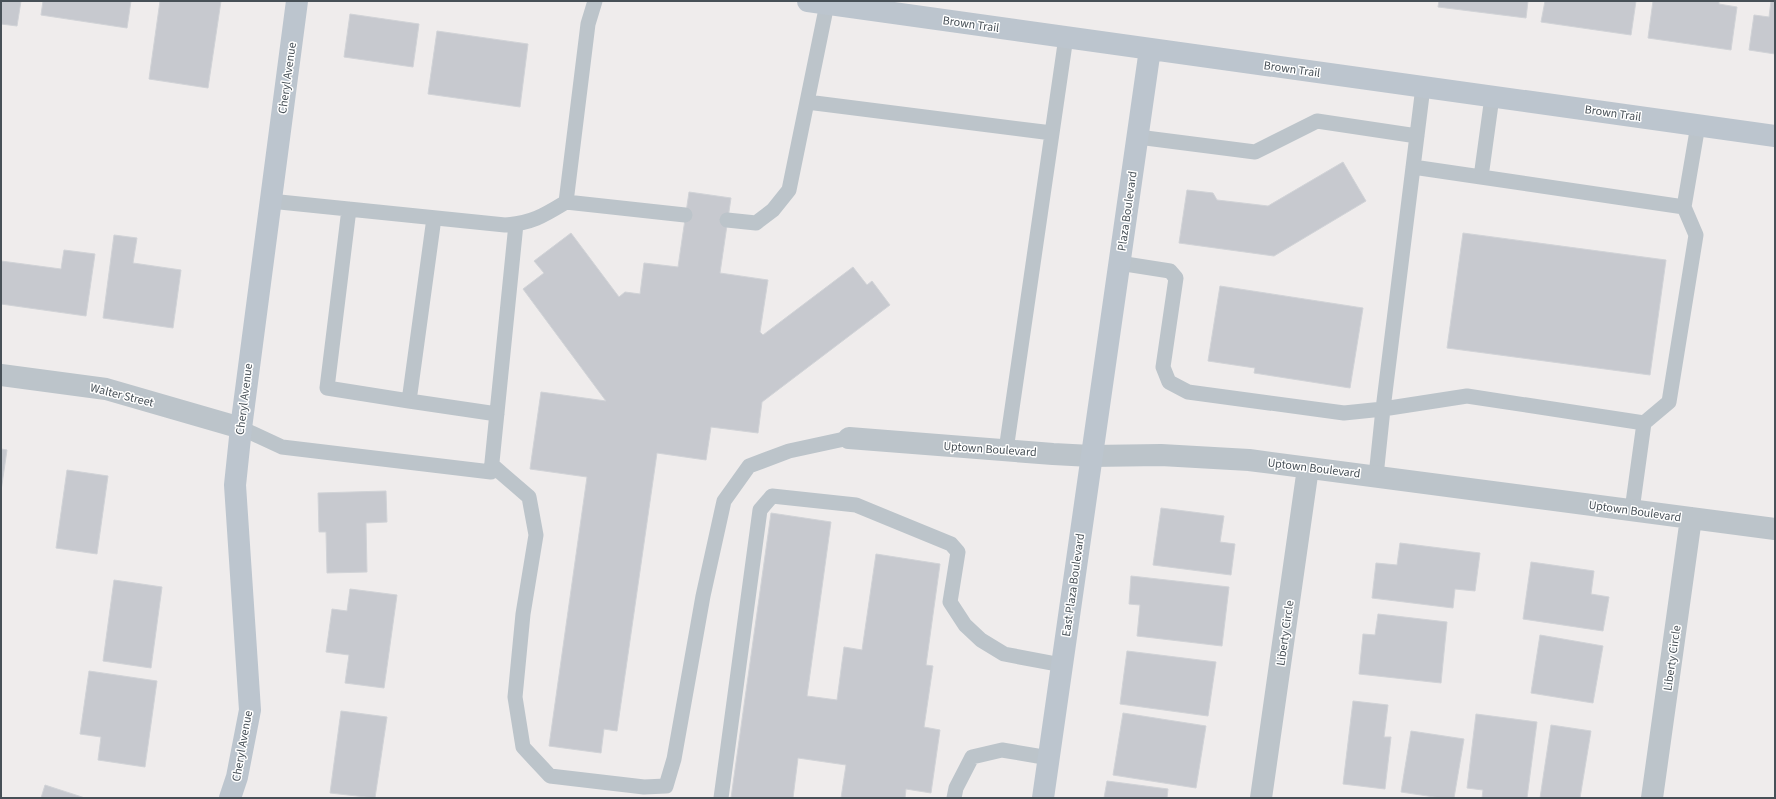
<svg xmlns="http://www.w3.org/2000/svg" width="1776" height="799" viewBox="0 0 1776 799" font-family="'Source Sans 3',sans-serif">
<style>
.building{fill:#c7c9cf;stroke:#d1d3d7}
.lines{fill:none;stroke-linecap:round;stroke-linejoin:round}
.lane{stroke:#bcc4ca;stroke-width:15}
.street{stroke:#bcc4ca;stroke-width:22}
.secondary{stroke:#bcc5ce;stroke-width:22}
.labels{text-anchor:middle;stroke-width:3;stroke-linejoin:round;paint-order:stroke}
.street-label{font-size:12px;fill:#475057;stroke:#fff}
</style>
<rect width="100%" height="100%" fill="#efecec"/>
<!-- building -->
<path class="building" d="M1,1H21L17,26L1,24Z
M43,1H131L127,28L41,15Z
M160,1H221L208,88L149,79Z
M1439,1H1528L1526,18L1438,7Z
M1545,1H1636L1631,35L1541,22Z
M1653,1H1719V4L1737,7L1731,50L1648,38Z
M1771,1H1775V54L1749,50L1754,15L1769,17Z
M350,14L419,24L413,67L344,57Z
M437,31L528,44L520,107L428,94Z
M1343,162L1366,201L1274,256L1179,243L1187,190L1213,193L1217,200L1268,206Z
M689,192L731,198L720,273L768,280L760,332L763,335L853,267L867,285L872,281L890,305L762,402L758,433L711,427L706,460L657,453L617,731L604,729L601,753L549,746L587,477L530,469L541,392L606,401L523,289L544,273L534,261L571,233L619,297L625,292L640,294L644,263L678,267Z
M1463,233L1666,260L1650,375L1447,348Z
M114,235L137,238L133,263L181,270L173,328L103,318Z
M64,250L95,254L86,316L1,304V261L61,269Z
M1220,286L1363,308L1350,388L1254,373L1255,368L1208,361Z
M1,449L7,450L1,491Z
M67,470L108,476L97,554L56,548Z
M386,491L387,522L366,523L367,572L327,573L326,532H319L318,493Z
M1161,508L1224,516L1220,542L1235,544L1231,575L1153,565Z
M771,513L831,522L807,696L837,700L844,647L862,650L876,554L940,564L926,665L933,666L924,727L940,730L931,793L906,789L905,798H841L846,765L798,758L793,798H731Z
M1400,543L1480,553L1475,591L1455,589L1453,608L1372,598L1376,563L1397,565Z
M1531,562L1594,571L1591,594L1609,597L1603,631L1523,619Z
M1131,576L1229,587L1222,646L1137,636L1140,605L1129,604Z
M114,580L162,587L151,668L103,661Z
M350,589L397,595L384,688L345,683L349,655L326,652L332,609L347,611Z
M1378,614L1447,622L1441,683L1359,674L1363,634L1375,635Z
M1540,635L1603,646L1593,703L1531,693Z
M1127,651L1216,662L1208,716L1120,704Z
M89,671L157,681L145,767L98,760L101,737L80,734Z
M1353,701L1388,705L1384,737H1391L1385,789L1343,784Z
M341,711L387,717L375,798L330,793Z
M1123,713L1206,726L1196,788L1113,775Z
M1476,714L1537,722L1527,798H1482L1483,790L1467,788Z
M1551,725L1591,731L1580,798H1540Z
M1411,731L1464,739L1454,798H1441L1401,792Z
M1107,781L1168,789L1167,798H1104Z
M45,785L85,798H41Z"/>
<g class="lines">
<!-- lane -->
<path class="lane" d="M595,1L588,24L566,202L685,215
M1492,97L1481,177L1684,207L1698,125
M807,102L1052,133
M1138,137L1255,152L1317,121L1417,136
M1413,167L1481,177
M270,201L505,225C532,223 543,216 566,202
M349,209L327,388L409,401L434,218
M727,220L756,223L773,210L789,190L827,4
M1119,263L1170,271L1176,278L1163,367L1169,382L1188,392L1344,413L1383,409L1467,396L1644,423L1632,510
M409,401L497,414
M1644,423L1669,402L1696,235L1684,207
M241,428L282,447L491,472L516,224
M1006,450L1066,37
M492,465L529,497L536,535L523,614L515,697L523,747L550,776L644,787L666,786L674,759L703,596L724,501L749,466L789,451L849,438
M1376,476L1383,409L1423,87
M721,798L760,510L772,496L856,505L951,544L958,552L950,602L965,625L981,640L1004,654L1062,665
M954,798L956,788L972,757L1002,750L1049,758"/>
<!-- street -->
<path class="street" d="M1,375L106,389L241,428
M849,438L1053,454L1091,456L1161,455L1249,460L1775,529
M1261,798L1308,468
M1652,798L1691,518"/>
<!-- secondary -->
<path class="secondary" d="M808,1L1775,136
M230,798L237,777L250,710L235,485L241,428L297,1
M1043,798L1150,49"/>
</g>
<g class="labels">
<!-- street labels -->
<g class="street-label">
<text transform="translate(971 24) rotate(8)" y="4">Brown Trail</text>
<text transform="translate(1292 69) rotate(8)" y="4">Brown Trail</text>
<text transform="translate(287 78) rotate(-82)" y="4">Cheryl Avenue</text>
<text transform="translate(1613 113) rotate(8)" y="4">Brown Trail</text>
<text transform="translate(1127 211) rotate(-82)" y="4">Plaza Boulevard</text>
<text transform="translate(122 395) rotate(14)" y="4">Walter Street</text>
<text transform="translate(244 399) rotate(-83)" y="4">Cheryl Avenue</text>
<text transform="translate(990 449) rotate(4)" y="4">Uptown Boulevard</text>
<text transform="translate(1314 468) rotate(7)" y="4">Uptown Boulevard</text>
<text transform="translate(1635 511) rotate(8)" y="4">Uptown Boulevard</text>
<text transform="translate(1073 585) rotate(-82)" y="4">East Plaza Boulevard</text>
<text transform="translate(1285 633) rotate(-82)" y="4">Liberty Circle</text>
<text transform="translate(1672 658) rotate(-82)" y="4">Liberty Circle</text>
<text transform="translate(242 746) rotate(-80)" y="4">Cheryl Avenue</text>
</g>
</g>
<!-- border -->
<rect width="1776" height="799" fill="none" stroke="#475057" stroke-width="4"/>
</svg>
